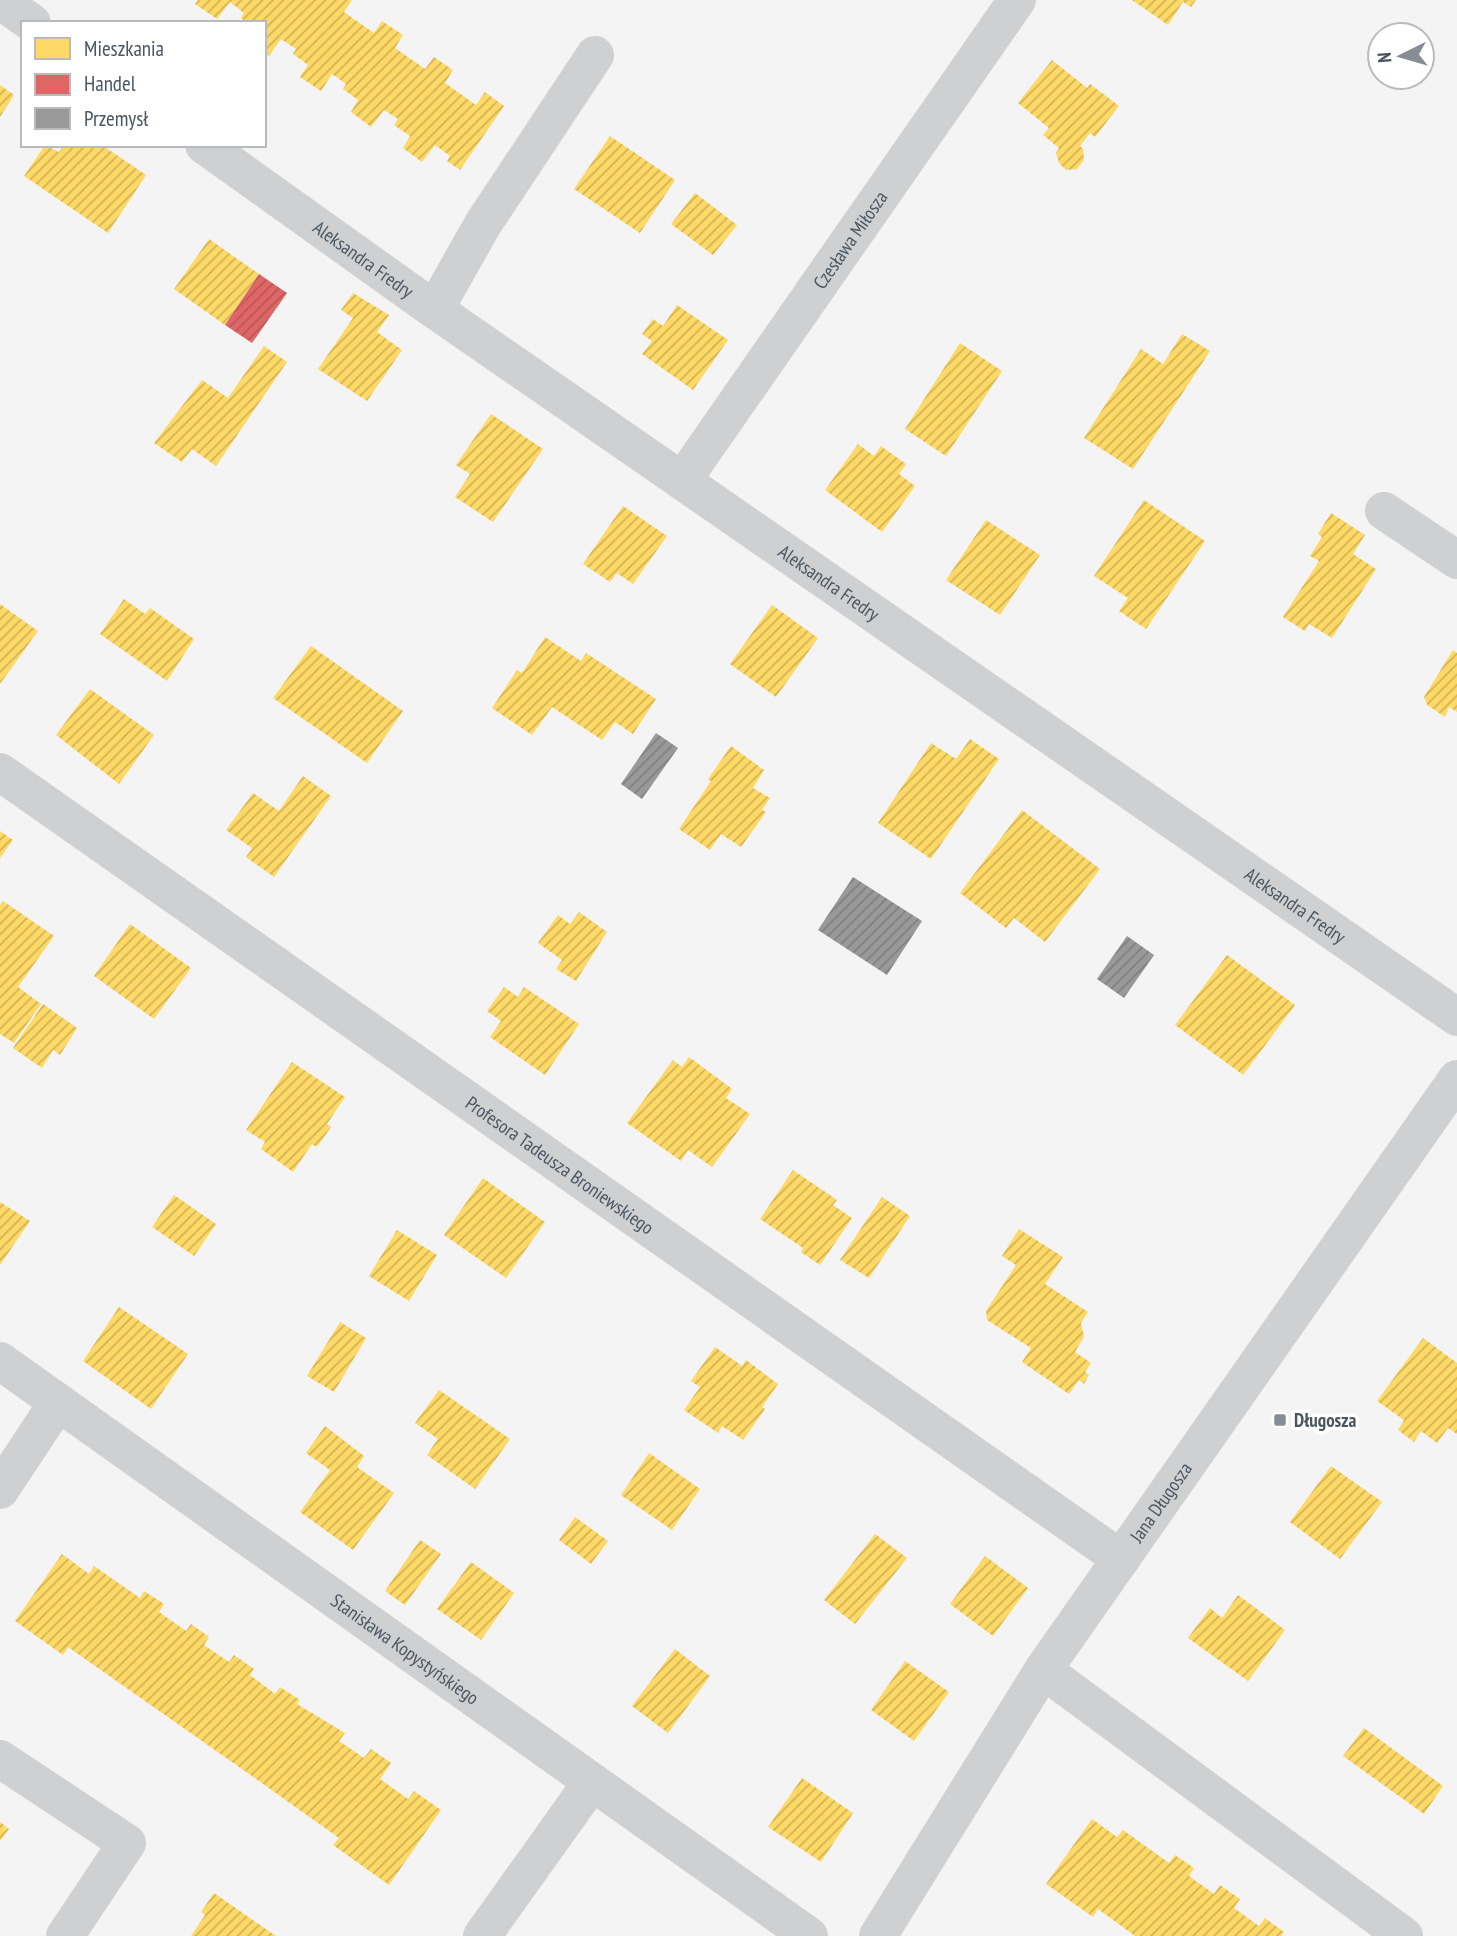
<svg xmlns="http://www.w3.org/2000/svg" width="1457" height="1936" viewBox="0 0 1457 1936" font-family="'PT Sans Narrow',sans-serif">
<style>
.homes{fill:url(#homes-hatch)}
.shops{fill:url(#shops-hatch)}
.industry{fill:url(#industry-hatch)}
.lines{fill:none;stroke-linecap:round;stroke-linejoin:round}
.minor{stroke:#ced0d2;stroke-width:38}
.poi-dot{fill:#868d94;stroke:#fff;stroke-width:2.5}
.labels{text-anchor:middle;stroke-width:7;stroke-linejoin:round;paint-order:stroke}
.street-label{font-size:19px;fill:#4a5661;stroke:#fff}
.poi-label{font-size:19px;font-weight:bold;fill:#4a5661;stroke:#fff;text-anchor:start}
</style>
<defs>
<pattern id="homes-hatch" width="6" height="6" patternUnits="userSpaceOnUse" patternTransform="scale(1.75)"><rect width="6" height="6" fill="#ffd966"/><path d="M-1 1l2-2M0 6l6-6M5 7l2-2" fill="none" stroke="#d0b357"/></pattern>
<pattern id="shops-hatch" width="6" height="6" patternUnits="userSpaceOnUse" patternTransform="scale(1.75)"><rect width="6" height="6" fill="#e06666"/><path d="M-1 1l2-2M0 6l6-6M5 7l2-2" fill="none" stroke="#b85757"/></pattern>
<pattern id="industry-hatch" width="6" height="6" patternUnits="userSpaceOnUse" patternTransform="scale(1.75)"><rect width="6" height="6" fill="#999"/><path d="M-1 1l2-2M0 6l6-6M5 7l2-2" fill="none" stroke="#7f8080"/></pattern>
</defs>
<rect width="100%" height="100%" fill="#f4f4f4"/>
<!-- homes -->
<path class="homes" d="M198,0H352L344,12L374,33L382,21L403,35L395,48L425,69L434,57L453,70L445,83L476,105L485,92L504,106L460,170L447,161L450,156L435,145L422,162L403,148L410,136L394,125L398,119L384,110L371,127L351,112L358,100L343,89L346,84L332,74L321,91L300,77L308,65L293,54L296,49L281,39L269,56L264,53V23H247L241,18L244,13L230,2L217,19L195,4Z
M1132,0H1196L1191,7L1183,2L1168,25Z
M1052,60L1087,88L1090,84L1119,106L1095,137L1090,133L1080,146L1083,149L1084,160L1077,169L1066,170L1059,163L1056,153L1059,148L1043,135L1049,128L1018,103Z
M0,85L14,95L0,117Z
M610,136L675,180L640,233L574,189Z
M45,145L59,152L64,145H102L146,175L108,233L24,176Z
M695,193L737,225L713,255L671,224Z
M209,239L259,274L225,325L174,289Z
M353,293L389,315L377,332L402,350L367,401L318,369L353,318L341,310Z
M677,305L728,340L693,390L642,354L652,341L642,334L653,319L663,326Z
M1182,334L1210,351L1133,469L1084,438L1141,349L1163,364Z
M960,343L1002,371L946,456L905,429Z
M264,346L287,362L216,466L192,449L182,462L154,443L202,380L228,398Z
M491,414L543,449L493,522L455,497L470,474L456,465Z
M858,444L874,456L881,446L906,464L899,474L915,486L882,532L825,490Z
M1144,500L1205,541L1146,629L1119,611L1128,598L1094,576Z
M623,506L667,536L633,584L617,573L610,582L583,564Z
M1331,513L1365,535L1353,554L1376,569L1332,638L1309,624L1305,631L1283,617L1319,561L1310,556L1322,537L1318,534Z
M986,520L1040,555L1000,615L946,580Z
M124,599L145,614L150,608L194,639L167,681L100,634Z
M0,604L38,631L0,684Z
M772,605L818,638L776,697L730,664Z
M545,637L581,661L586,653L656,699L633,734L615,722L602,740L552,707L532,735L492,708L517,670L522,673Z
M311,646L403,711L367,763L273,698Z
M1453,650L1457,653V712L1449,707L1445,717L1427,705L1424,697Z
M90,689L154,735L119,784L56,735Z
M970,739L999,759L931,859L878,823L931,743L956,759Z
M731,746L764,770L753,788L770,798L762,810L766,812L741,847L721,834L710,850L679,829L711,781L708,779Z
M303,776L331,796L274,877L246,857L252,848L226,830L253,793L279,811Z
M1022,810L1100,869L1045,942L1014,918L1006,928L960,893Z
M0,831L13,840L0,858Z
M3,901L54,936L18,987L41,1004L14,1043L0,1034V905Z
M579,912L607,932L576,981L556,969L562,960L538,943L558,915L570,924Z
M130,924L191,968L154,1019L94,976Z
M1227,955L1295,1005L1243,1075L1175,1025Z
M504,987L518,997L524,987L579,1024L545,1075L490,1037L501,1021L487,1011Z
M43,1004L77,1028L60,1055L53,1050L42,1068L13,1048Z
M689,1057L732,1089L726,1098L750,1114L712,1167L688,1150L681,1161L627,1123L673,1060L682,1067Z
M292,1062L345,1097L327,1124L331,1127L317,1147L312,1144L293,1172L261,1149L265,1142L246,1130Z
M793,1170L837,1200L833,1205L852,1218L820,1265L801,1252L803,1248L760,1219Z
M483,1178L545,1222L506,1278L444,1235Z
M174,1195L216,1224L194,1256L152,1227Z
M882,1197L910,1216L869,1278L840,1260Z
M0,1202L30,1221L0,1265Z
M1019,1229L1063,1257L1045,1284L1088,1312L1081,1323L1084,1337L1075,1352L1091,1363L1085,1372L1089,1375L1084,1384L1079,1380L1069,1394L1022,1362L1031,1348L987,1320L986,1311L1016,1265L1002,1256Z
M397,1230L437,1255L409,1301L369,1276Z
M119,1307L188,1354L151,1409L83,1361Z
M340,1322L366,1338L334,1392L307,1376Z
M1423,1338L1457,1363V1434L1448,1428L1437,1443L1421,1431L1414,1442L1398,1430L1404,1420L1377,1401Z
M715,1347L742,1366L746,1360L778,1384L762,1407L765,1409L743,1440L722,1426L718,1433L684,1410L700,1387L691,1381Z
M439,1390L510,1439L475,1489L427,1455L438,1439L415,1423Z
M325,1426L364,1456L357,1467L394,1493L353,1550L300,1512L330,1470L306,1453Z
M649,1453L700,1489L672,1530L621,1495Z
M1331,1466L1382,1502L1340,1559L1290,1522Z
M575,1517L608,1541L591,1564L559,1540Z
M875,1534L907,1558L855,1624L824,1600Z
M420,1540L441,1554L405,1605L385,1591Z
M62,1554L89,1574L94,1566L140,1598L144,1591L164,1604L159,1612L186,1631L191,1624L209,1637L204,1645L229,1662L234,1655L254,1669L250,1675L275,1694L280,1687L300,1700L297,1704L345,1733L339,1741L364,1758L371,1749L391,1763L380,1779L408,1799L414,1791L441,1810L389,1885L333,1845L339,1838L249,1774L68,1647L63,1655L15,1621Z
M985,1556L1028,1588L993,1636L950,1604Z
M471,1562L514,1593L481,1640L437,1609Z
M1238,1595L1285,1630L1248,1681L1188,1638L1210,1608L1222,1618Z
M675,1649L710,1676L668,1733L632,1706Z
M905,1661L949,1692L914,1741L871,1710Z
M1364,1728L1443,1786L1424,1814L1343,1756Z
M802,1778L853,1813L821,1862L768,1827Z
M1092,1819L1117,1837L1123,1830L1169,1863L1175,1855L1194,1868L1189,1876L1214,1894L1220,1885L1240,1899L1234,1908L1259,1926L1265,1918L1284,1932L1281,1936H1135L1098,1909L1093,1917L1046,1884Z
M0,1822L9,1829L0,1841Z
M214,1893L276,1936H191L205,1915L201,1912Z"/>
<!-- shops -->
<path class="shops" d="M259,274L287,293L252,343L225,325Z"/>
<!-- industry -->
<path class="industry" d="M656,733L678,748L642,799L621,784Z
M853,877L922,921L887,975L818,930Z
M1127,936L1154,955L1124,998L1097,979Z"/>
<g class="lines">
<!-- minor -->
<g class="minor">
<path d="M0,0L32,23"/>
<path id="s1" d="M204,145L425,303L1457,1017"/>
<path d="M435,309L483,224L595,55"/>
<path id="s2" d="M682,481L1017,0"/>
<path d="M1384,511L1457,560"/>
<path id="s3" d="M0,772L1121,1559"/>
<path id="s4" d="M0,1361L809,1936"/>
<path d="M0,1490L58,1402"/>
<path d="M1043,1670L1404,1936"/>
<path d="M0,1759L127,1843L65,1936"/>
<path d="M482,1936L592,1782"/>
<path id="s5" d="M878,1936L1043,1670L1457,1079"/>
</g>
</g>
<!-- markers -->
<rect class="poi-dot" x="1273" y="1413" width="14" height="14" rx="3.5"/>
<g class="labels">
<!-- street labels -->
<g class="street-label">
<text dy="7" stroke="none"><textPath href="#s2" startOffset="294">Czesława Miłosza</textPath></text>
<text dy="7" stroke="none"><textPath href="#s1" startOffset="196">Aleksandra Fredry</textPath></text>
<text dy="7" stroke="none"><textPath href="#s1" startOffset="763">Aleksandra Fredry</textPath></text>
<text dy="7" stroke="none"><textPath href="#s1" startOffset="1330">Aleksandra Fredry</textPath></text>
<text dy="7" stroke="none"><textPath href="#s3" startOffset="684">Profesora Tadeusza Broniewskiego</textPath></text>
<text dy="7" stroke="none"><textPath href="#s5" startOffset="518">Jana Długosza</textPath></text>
<text dy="7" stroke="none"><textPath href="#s4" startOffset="497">Stanisława Kopystyńskiego</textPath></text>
</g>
<!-- poi labels -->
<g class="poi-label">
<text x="1294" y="1427">Długosza</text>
</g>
</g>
<!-- legend -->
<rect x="21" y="21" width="245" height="126" fill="#ffffff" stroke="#b7bbc0" stroke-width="2"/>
<rect x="35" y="38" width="35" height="21" fill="#ffd966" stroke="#b7bbc0" stroke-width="2"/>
<text x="84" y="56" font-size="21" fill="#4a5661">Mieszkania</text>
<rect x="35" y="74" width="35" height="21" fill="#e06666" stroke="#b7bbc0" stroke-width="2"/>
<text x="84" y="91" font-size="21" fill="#4a5661">Handel</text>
<rect x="35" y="108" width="35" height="21" fill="#999999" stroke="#b7bbc0" stroke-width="2"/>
<text x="84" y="126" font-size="21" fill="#4a5661">Przemysł</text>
<!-- north arrow -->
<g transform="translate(1401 56) rotate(265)"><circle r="33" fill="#ffffff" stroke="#b7bbc0" stroke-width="2"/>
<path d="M0-5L12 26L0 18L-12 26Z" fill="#868d94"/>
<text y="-10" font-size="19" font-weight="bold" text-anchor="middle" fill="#4a5661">N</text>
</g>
</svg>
